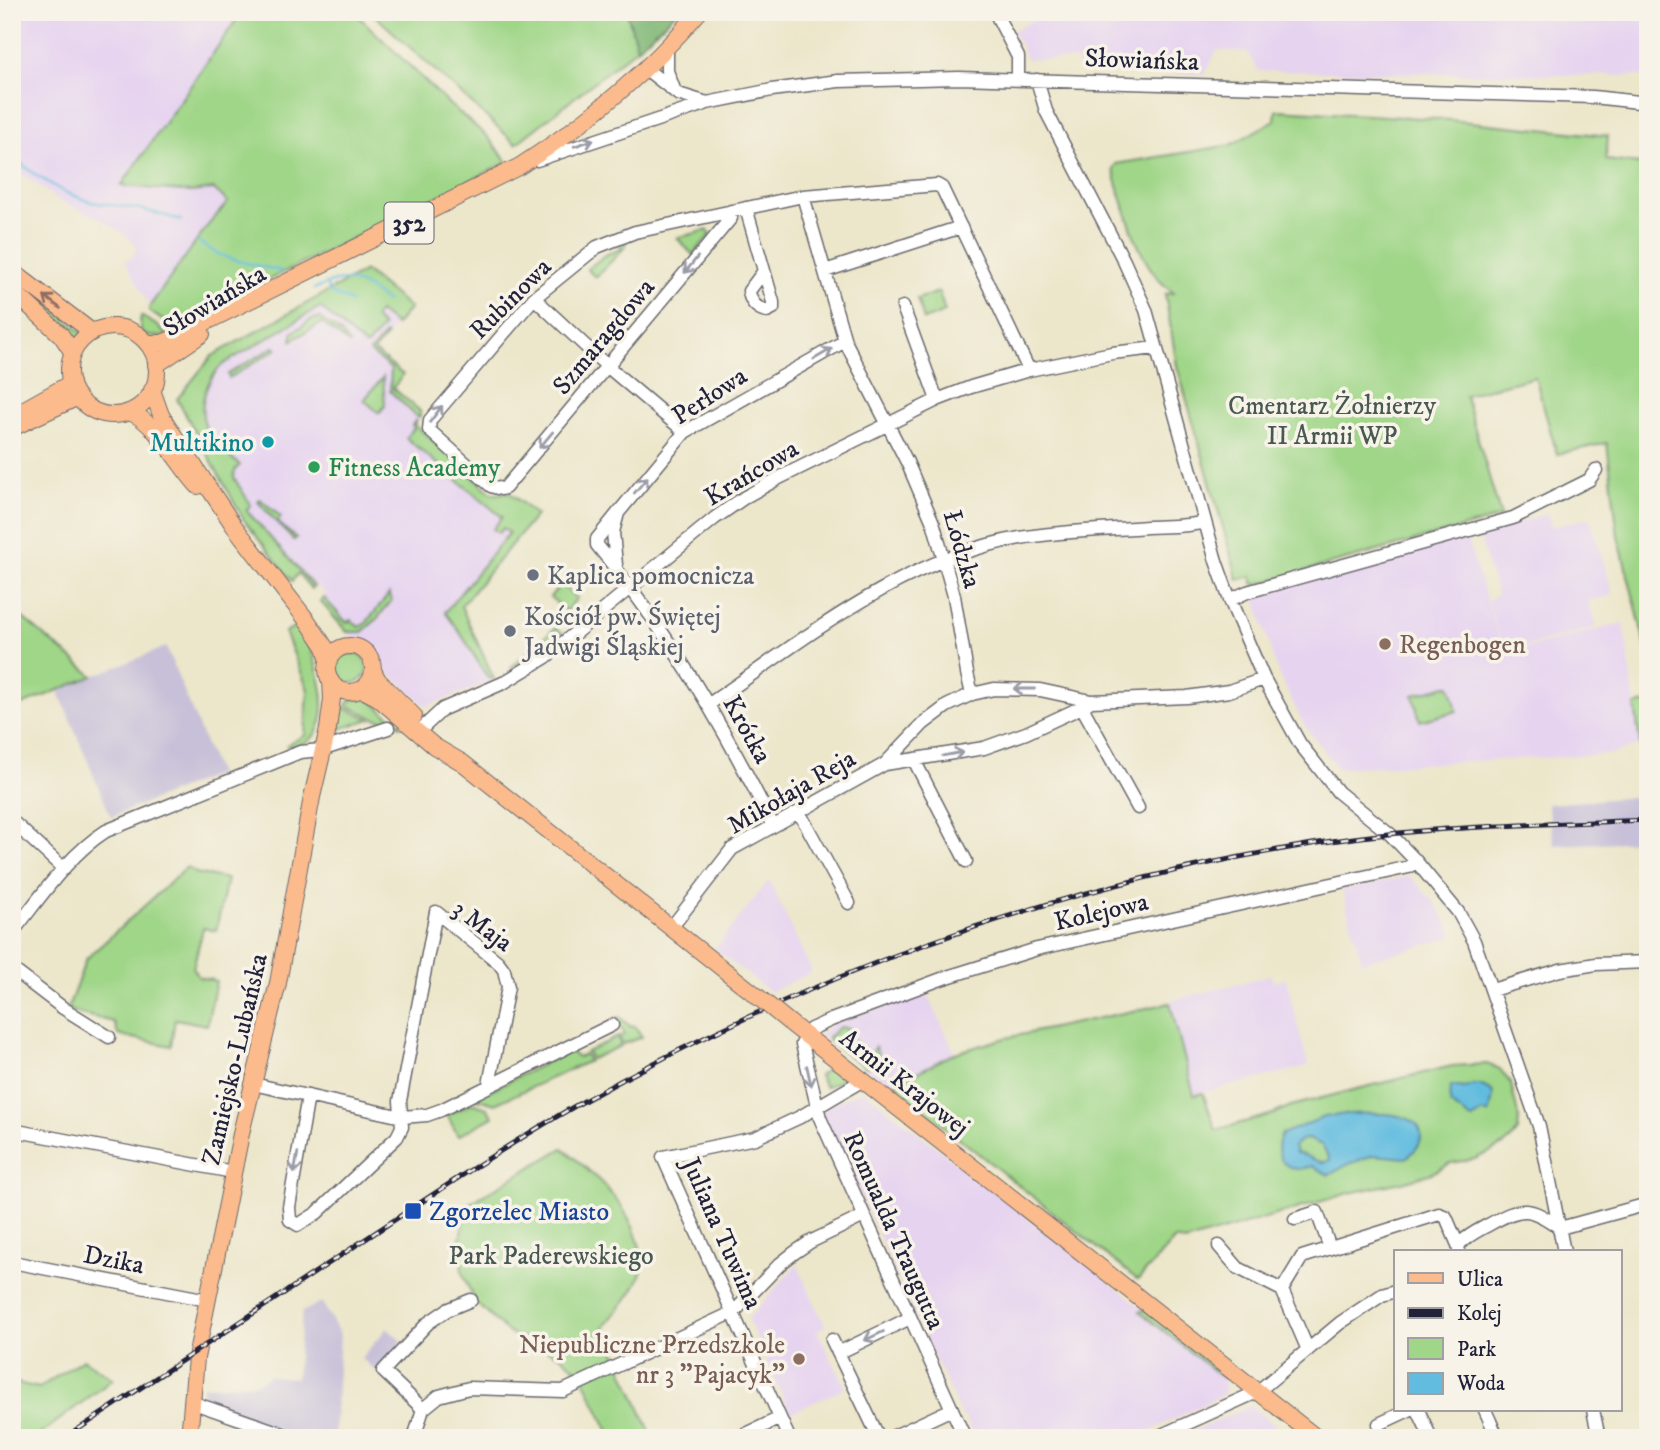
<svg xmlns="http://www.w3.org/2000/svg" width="1660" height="1450" viewBox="0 0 1660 1450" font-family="'IM FELL DW Pica',serif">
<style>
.built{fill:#e6d3f0}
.industrial{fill:#c8c0d8}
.green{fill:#9fd687;stroke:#607c61;stroke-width:2}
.forest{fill:#7fb774;stroke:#506c58;stroke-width:2}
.water{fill:#61bcdf;stroke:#426f8d;stroke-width:2;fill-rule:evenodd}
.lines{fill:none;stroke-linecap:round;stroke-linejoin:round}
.stream{stroke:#61bcdf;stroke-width:2.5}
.minor-casing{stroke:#69676d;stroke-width:15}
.major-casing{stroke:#69676d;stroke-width:18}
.minor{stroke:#fff;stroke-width:12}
.major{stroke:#fbbb8c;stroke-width:16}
.rail-casing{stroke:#22223b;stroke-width:5}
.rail{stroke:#f7f3e8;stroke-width:2.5;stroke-dasharray:8;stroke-linecap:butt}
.major-bridge-casing{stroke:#69676d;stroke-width:18;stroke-linecap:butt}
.major-bridge{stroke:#fbbb8c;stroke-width:16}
.oneway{stroke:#9c9ca7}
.oneway2{stroke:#8e6e64}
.culture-dot{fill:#0f9aa8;stroke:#f7f3e8;stroke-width:2.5}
.leisure-dot{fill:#2e9e5b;stroke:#f7f3e8;stroke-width:2.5}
.worship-dot{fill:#6b7280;stroke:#f7f3e8;stroke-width:2.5}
.education-dot{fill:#8d6e63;stroke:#f7f3e8;stroke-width:2.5}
.transit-dot{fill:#1a4fb4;stroke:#f7f3e8;stroke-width:2.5}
.labels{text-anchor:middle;stroke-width:7;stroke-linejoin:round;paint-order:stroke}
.shield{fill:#f7f3e8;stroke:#62616f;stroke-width:2}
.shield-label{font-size:24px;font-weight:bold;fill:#22223b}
.street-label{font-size:26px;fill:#22223b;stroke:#f7f3e8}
.park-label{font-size:26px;fill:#485852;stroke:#f7f3e8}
.culture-label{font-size:26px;fill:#0d838f;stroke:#f7f3e8;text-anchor:end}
.leisure-label{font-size:26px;fill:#27864d;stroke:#f7f3e8;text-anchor:start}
.worship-label{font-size:26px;fill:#5b616d;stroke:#f7f3e8;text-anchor:start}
.education-label{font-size:26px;fill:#785e54;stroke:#f7f3e8;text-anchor:start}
.transit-label{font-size:26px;fill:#164399;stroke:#f7f3e8;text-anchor:start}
</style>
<rect width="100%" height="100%" fill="#f7f3e8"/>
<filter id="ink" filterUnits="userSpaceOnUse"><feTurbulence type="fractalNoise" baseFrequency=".0143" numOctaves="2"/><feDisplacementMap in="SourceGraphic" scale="14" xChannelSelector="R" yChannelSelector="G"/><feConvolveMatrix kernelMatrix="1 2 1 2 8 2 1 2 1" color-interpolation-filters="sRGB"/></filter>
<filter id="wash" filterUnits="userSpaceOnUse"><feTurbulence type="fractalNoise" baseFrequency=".00686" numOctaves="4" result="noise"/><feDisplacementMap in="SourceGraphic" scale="28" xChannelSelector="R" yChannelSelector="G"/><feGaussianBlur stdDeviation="1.57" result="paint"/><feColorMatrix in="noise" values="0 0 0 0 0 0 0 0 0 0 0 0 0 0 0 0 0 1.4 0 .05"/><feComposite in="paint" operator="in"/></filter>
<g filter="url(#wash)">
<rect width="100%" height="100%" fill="#ece6ca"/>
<!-- built -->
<path class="built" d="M12,12H235L239,15L122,185L191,192L214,189L228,202L208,225L150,306L125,261L133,257L137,247L127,236L101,219L58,200L12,167Z
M1048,12H1648V76L1258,71L1248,52L1217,50L1205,74L1105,73L1097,69H1078L1077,60L1027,59L1013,31Z
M365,271L410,308L374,351L403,375L393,388L420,411V418L415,424L491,493L536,515L461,606L495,680L426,706L375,661L334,619L320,601L326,595L317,585L311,589L298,573L292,581L244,520L177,399L212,356Z
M1547,513L1552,527L1590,517L1613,595L1588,601L1597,627L1505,652L1488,601L1497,595L1479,535Z
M1466,536L1504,654L1624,623L1640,745L1612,754L1337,768L1303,723L1277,670L1254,594Z
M1410,876L1438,906L1454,937L1362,962L1342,890Z
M769,880L812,972L770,992L715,949Z
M1271,975L1273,982L1286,979L1308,1066L1194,1095L1170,1001Z
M927,994L955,1053L892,1085L888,1086L820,1035L833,1023Z
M863,1090L1228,1375L1223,1381L1226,1386L1224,1394L1136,1438H978L971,1430L964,1416L962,1417L823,1112L827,1107Z
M797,1264L825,1326L817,1331L846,1388L790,1413L748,1319Z
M1250,1406L1292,1438H1179Z"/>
<!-- industrial -->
<path class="industrial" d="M166,647L218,774L111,817L58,690Z
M1648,796V841L1554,845L1547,804Z
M322,1302L340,1335L334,1438L299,1437L202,1401L203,1386L257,1383L269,1376L296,1378L302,1312Z
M387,1328L402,1341L376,1371L361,1358Z"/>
<!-- green -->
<path class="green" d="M235,12H354L451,106L486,135L508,162L185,321L162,320L149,311L150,306L208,225L228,202L214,189L191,192L121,186L239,16Z
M371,12H627L637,48L516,144Z
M1276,110L1440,119L1608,136L1606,160L1648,165V655L1618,536L1607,443L1557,454L1535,377L1465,395L1501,517L1254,585L1251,576L1238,580L1177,366L1165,294L1174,293C1138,269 1125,208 1113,169L1116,164L1231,145L1275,120Z
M707,230L711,234L693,255L677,238Z
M623,241L626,242V246L597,276H594L587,269L607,254L621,249L620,242Z
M365,271L410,308L396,325L379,312L374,318L383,327L368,345L365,346L320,307L222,365C201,386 195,417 214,442C221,451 232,458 240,465L235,470L234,478L251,505L246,510L314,587L311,589L298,573L292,581L244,520L177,399L212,356Z
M23,283L84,334L76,343L18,289Z
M939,292L945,312L924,320L917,299Z
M141,316L158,326L168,337C150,337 137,340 141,316Z
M320,318L341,333L350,345L322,323L292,340V333L312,319Z
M385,334L387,335L374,351L403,375L393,388L420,411V417L416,416L390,391L391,369L370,352Z
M274,347L277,349L229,378L228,374Z
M383,377L385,406L379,413L364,400Z
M417,419L415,425L491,493L498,494L509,492L536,515L461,606L494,679L488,678L461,634L445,612L509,533L503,528L499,533L493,529L502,517L406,438L414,428L412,425Z
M260,499L281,517L277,522L296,538L294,540H293L258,502Z
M561,584L577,598L566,611L550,597Z
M389,594L391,601L376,620L362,632H347L320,601L324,598L346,622L351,620L359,627L366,623Z
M12,609L93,676L12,709Z
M295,627L304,632L307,638C316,665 334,709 314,736C309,743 297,745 289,748L287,745L305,735L308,690L285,632Z
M555,628L563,633L542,650L511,669L512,666Z
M337 668a15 15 0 1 1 30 0a15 15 0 1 1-30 0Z
M1450,685L1457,711L1420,721L1413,695Z
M360,697H366L402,726L374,718L346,705L349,701Z
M1648,703V774L1640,745L1635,705Z
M343,708H345L370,719L339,729L336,726Z
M187,867L196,873L227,879L216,931L203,928L193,968L199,977L216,981L207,1025L175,1019L171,1046L118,1035L114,1022L77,1013L68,1008L86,959Z
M1170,1003L1194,1095L1203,1093L1216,1130L1273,1114L1291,1106L1353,1090L1452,1066L1487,1064L1500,1069L1511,1084L1519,1119L1518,1131L1512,1138L1504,1145L1475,1159L1451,1163L1432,1173L1406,1181L1349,1193L1185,1242L1175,1239L1138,1280L892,1085L955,1053L1006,1038Z
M619,1017L631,1027L635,1026L642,1037L623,1044L619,1037L625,1034L614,1019Z
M840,1027L851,1029L847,1036L870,1054L875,1047L879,1056L876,1064L865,1068L829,1041L828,1037Z
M617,1037L621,1046L591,1059L587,1052Z
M569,1051L578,1057L585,1054L589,1061L495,1104L475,1098Z
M833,1066L841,1074L842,1080L825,1087L819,1075Z
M472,1103L487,1108L493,1117L458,1136L447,1115Z
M563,1148C596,1176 630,1204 640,1248C642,1253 644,1259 643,1264C640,1288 618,1309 604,1327L653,1438H612L581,1373L561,1356L507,1332L475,1302L462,1272L460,1238L467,1205Z
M1144,1309L1227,1375L1223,1378L1140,1312Z
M83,1359L113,1379L35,1438H12V1382L39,1388Z"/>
<!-- forest -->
<path class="forest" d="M627,12H677L637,48Z"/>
<!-- water -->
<path class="water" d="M1473,1085H1480L1492,1091L1493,1096L1489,1114L1484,1112L1472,1119L1450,1104L1451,1086L1465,1088Z
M1346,1114C1363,1114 1422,1108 1421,1136C1421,1145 1413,1153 1406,1158L1373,1155L1347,1165L1329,1175L1312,1166C1288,1177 1270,1156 1282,1134L1324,1117ZM1308,1139L1322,1145L1330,1160C1318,1167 1307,1153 1296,1153L1294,1146L1301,1140Z"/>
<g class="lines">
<!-- stream -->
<path class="stream" d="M12,157L36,175L64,192L91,202L140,209L181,220
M199,242C223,261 252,264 281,271
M327,286L331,293L351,302
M314,289C320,287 325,285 329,283C351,274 372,290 387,302"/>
</g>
</g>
<g filter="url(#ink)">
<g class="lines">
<defs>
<path id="minor" d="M995,12L1018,57V80
M667,48V71L675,92
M646,69L678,94L707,103L772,90L838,81L959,78L1593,97L1648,103
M1037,80L1046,111L1124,261L1146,310L1216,561L1230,600L1264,679L1300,744L1338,792L1390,834L1415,860L1458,912L1474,941L1539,1126L1564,1252
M537,160L705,104
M746,208L773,302V308L767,311C756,309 750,301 749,291L764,271
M731,211V218L505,488L501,489L491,486L429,430L430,420L534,298L597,247L635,232L803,196
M825,271L961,227
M534,298L608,367L685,432
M903,307L937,400
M618,513L597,539V545C668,631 724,726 773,826
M616,565L613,532L618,513L685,432L845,341
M1230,600L1247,592L1513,518L1589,480L1596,470
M972,694L967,673L954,596L934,525L907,462L845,341L803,196L937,185L942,188L1029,370
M709,704C805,639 903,558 1020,538C1062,531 1105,530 1147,527C1166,526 1187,527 1205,522
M1082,707L1138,808
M417,733L443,709L503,683L546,657L715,518L745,497L781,477L937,400L971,387L1029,370L1112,353L1156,348
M914,760L966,861
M885,764L984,748L1026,733L1082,707L1091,701
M799,812L849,903
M12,821L64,869
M671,928L732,849L885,764L923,724L947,706L972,694L994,689L1040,690L1091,701L1187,697L1229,691L1264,679
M12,933C40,898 68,855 106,831L300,752L321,750L388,728
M12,969L63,1008L109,1037
M1492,990L1560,970L1596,964L1648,962
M253,1084L402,1117L427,1115L441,1110L612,1025
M308,1096L289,1207L290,1220L298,1225L317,1213L397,1137L402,1127L400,1101L436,912L498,962L504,970L508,987L489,1085
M12,1130L233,1172
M1295,1219L1317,1212L1330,1248
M1219,1246L1238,1268L1282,1290
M1459,1252L1458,1245C1468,1235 1479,1230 1490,1224C1522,1206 1530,1206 1560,1228L1648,1204
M12,1262L208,1300
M832,1340L879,1438
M1308,1350L1282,1290L1302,1257L1439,1214L1446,1217L1458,1245
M838,1353L910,1318
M191,1402L295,1438
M423,1409L383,1371L428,1323L447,1310L471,1300
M1418,1410L1431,1438
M1485,1410L1495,1432V1438
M1593,1410L1599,1438
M1379,1424L1409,1410
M414,1438L423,1409L439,1396L469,1388L563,1391L734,1312L780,1264L794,1253L810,1242L864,1216
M738,1438L780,1418
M789,1438L663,1157L755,1138L800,1117L863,1080
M890,1438L952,1409
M965,1438L820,1118L802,1044L811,1029L831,1020L944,978L1037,949L1409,867L1415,860
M1155,1438L1257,1392L1340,1323L1382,1295L1396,1291"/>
<path id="major" d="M12,271L92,332
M12,290L61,335L73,353
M69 371a44 44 0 1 1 88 0a44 44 0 1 1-88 0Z
M147,343H162L172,339L520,166C587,123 647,73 699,12
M156,365L202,334
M152,390L161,415L171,431L234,526L309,623L325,647L329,661
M129,412C155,420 179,466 198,486
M12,416L71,383
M12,428L78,397
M327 669a23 23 0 1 1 46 0a23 23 0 1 1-46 0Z
M373,670L378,680L414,716
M361,689L378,698L434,746L463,763L752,992
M790,1023L1317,1438
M189,1438L196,1358L242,1129L278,983L312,797L328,729L332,699L331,681"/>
</defs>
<!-- minor casing -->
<use href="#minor" class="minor-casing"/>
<!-- major casing -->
<use href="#major" class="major-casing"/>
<!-- minor -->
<use href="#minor" class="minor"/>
<!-- major -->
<use href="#major" class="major"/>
<defs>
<path id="rail" d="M65,1438C161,1374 258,1310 355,1246C428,1198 500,1149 575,1106C800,978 1046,888 1301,846C1415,826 1532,825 1648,820"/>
</defs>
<!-- rail casing -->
<use href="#rail" class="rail-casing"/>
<!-- rail -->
<use href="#rail" class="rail"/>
<defs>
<path id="major-bridge" d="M752,992L790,1023"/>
</defs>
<!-- major-bridge casing -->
<use href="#major-bridge" class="major-bridge-casing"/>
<!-- major-bridge -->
<use href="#major-bridge" class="major-bridge"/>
</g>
<!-- one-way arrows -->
<defs><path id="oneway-shaft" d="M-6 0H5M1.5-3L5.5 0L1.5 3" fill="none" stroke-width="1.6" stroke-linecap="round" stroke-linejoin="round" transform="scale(1.75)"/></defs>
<g class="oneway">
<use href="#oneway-shaft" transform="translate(584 143) rotate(-19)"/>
<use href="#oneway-shaft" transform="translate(691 265) rotate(129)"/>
<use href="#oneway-shaft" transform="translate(823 354) rotate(-30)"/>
<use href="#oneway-shaft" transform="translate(436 414) rotate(-53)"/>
<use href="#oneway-shaft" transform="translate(546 440) rotate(130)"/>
<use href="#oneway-shaft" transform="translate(641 485) rotate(-50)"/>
<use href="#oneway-shaft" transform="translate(1024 689) rotate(-180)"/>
<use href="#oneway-shaft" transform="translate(953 754) rotate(-10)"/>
<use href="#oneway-shaft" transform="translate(809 1076) rotate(78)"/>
<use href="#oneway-shaft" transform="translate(296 1163) rotate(100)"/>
<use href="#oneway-shaft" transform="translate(874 1336) rotate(155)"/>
</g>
<use class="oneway2" href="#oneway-shaft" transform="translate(52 302) rotate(-143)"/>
</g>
<!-- markers -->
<circle class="culture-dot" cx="268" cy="442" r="7"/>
<circle class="leisure-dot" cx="314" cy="467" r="7"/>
<g class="worship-dot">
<circle cx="533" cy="575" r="7"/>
<circle cx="510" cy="631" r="7"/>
</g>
<g class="education-dot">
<circle cx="1385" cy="644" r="7"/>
<circle cx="799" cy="1359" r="7"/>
</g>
<rect class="transit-dot" x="404" y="1202" width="18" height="18" rx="3.5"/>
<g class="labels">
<!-- shield labels -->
<rect class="shield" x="384.5" y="202.5" width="49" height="41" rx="5"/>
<g class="shield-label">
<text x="409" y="231">352</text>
</g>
<!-- street labels -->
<g class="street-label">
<text transform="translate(1142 59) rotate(2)" y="9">Słowiańska</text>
<text transform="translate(510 298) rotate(-45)" y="9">Rubinowa</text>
<text transform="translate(214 300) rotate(-31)" y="9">Słowiańska</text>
<text transform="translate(603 336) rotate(-50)" y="9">Szmaragdowa</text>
<text transform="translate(709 395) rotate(-33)" y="9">Perłowa</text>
<text transform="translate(751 472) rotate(-31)" y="9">Krańcowa</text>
<text transform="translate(963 549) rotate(74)" y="9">Łódzka</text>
<text transform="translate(748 729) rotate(61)" y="9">Krótka</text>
<text transform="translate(791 791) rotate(-30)" y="9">Mikołaja Reja</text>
<text transform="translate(1101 911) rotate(-13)" y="9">Kolejowa</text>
<text transform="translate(483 925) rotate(37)" y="9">3 Maja</text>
<text transform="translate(234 1059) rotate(-77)" y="9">Zamiejsko-Lubańska</text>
<text transform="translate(905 1082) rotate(38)" y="9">Armii Krajowej</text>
<text transform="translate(895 1230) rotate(66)" y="9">Romualda Traugutta</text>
<text transform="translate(723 1233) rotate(66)" y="9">Juliana Tuwima</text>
<text transform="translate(114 1259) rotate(11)" y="9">Dzika</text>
</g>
<!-- park labels -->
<g class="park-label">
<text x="1332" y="414">Cmentarz Żołnierzy<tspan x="1332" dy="30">II Armii WP</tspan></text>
<text x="551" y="1264">Park Paderewskiego</text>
</g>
<!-- culture labels -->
<g class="culture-label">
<text x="254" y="451">Multikino</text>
</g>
<!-- leisure labels -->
<g class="leisure-label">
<text x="328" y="476">Fitness Academy</text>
</g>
<!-- worship labels -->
<g class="worship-label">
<text x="547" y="584">Kaplica pomocnicza</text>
<text x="524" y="625">Kościół pw. Świętej<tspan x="524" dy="30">Jadwigi Śląskiej</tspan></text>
</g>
<!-- education labels -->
<g class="education-label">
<text x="1399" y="653">Regenbogen</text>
<text x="785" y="1353" text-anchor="end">Niepubliczne Przedszkole<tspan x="785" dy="30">nr 3 "Pajacyk"</tspan></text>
</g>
<!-- transit labels -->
<g class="transit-label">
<text x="429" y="1220">Zgorzelec Miasto</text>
</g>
</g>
<!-- margin -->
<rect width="1660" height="1450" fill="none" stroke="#f7f3e8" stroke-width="42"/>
<!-- legend -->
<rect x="1394" y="1250" width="228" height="161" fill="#f7f3e8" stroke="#a29fa3" stroke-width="2"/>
<rect x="1408" y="1273" width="35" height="10" fill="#fbbb8c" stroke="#a29fa3" stroke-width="2"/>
<text x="1457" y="1286" font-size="21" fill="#22223b">Ulica</text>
<rect x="1408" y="1308" width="35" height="10" fill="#22223b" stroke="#a29fa3" stroke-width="2"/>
<text x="1457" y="1320" font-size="21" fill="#22223b">Kolej</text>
<rect x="1408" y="1338" width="35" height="21" fill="#9fd687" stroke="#a29fa3" stroke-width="2"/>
<text x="1457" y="1356" font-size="21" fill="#22223b">Park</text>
<rect x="1408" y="1373" width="35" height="21" fill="#61bcdf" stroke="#a29fa3" stroke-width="2"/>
<text x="1457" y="1390" font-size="21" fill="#22223b">Woda</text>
</svg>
